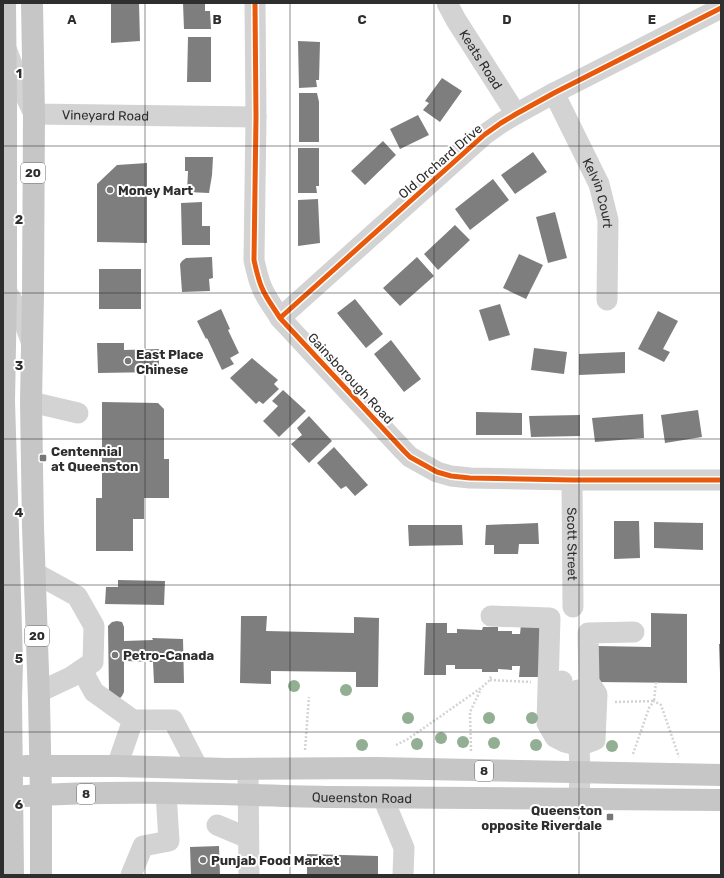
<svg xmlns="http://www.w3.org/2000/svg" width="724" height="878" viewBox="0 0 724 878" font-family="Rubik,sans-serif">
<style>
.building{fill:#7e7e7e}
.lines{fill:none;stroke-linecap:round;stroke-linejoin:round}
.path{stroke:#d3d3d3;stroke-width:2.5;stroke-dasharray:2 2;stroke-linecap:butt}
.minor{stroke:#d3d3d3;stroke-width:21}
.major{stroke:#c6c6c6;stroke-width:22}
.cycleway-casing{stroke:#fff;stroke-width:8}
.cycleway{stroke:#e8590c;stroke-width:5}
.tree{fill:#92ae93}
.grid{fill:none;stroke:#2e2e2e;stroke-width:1;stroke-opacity:0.55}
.poi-dot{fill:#777;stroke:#fff;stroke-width:1.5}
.labels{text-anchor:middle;stroke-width:4;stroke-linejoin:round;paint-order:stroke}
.shield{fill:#fff;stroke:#6d6d6d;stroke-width:1}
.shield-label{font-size:12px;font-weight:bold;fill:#2e2e2e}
.street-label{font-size:13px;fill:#2e2e2e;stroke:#fff}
.poi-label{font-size:13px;font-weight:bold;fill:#2e2e2e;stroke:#fff;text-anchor:start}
.grid-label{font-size:13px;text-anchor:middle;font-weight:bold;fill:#2e2e2e;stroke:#fff;stroke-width:4;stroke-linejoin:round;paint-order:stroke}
</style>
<rect width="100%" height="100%" fill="#fff"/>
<!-- building -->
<path class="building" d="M111,3H139L140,41L111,43Z
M183,3H205V11H210L211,29H184Z
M188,37H211V82H187Z
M298,41L320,42L319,80H316L317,87L299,88Z
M442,78L462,91L440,122L423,110L429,103L425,101Z
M299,93H317L319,102V142H299Z
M418,115L429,135L400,149L390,129Z
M383,141L396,155L365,185L351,171Z
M298,148H319V186H316L317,193H298Z
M533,152L547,172L515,194L501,175Z
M185,157H213L212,175L209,193L187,192L188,171H185Z
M147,163V243L97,242V184L117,165Z
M493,179L509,200L470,230L455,209Z
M318,199L320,243L298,246V200Z
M202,202V226H210V245H182L181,203Z
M555,212L567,258L548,263L536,217Z
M455,225L470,240L438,270L424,254Z
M519,254L543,265L526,299L503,288Z
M212,257L213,278L209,279L210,291L182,292L180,264L182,261L186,258Z
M417,257L434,276L400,306L383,288Z
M99,269H141V309H99Z
M355,299L383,334L366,348L337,313Z
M500,304L510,335L489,341L479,310Z
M221,309L230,329L228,330L239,353L230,358L234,364L222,370L207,338L206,339L197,321Z
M658,311L678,321L663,349L670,352L664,362L638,349Z
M391,340L421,379L404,392L374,354Z
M97,343H124V350L159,349V372L98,373Z
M534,348L567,352L564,374L531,370Z
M625,352V373L579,375V354Z
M252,358L278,380L274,384L279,389L263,404L259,401L256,404L230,378Z
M283,390L306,411L279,437L263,421L278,406L272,401Z
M102,402L158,403L164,409V459H169V498H144V519H133V551H96V498H102Z
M698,410L702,437L665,443L661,415Z
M476,412L522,413V435H476Z
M643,414L644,438L595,442L592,418Z
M580,415V436L531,437L529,416Z
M309,416L332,441L309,463L291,444L302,435L297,428Z
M334,447L368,485L355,496L346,486L341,489L317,463Z
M614,521H639L640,558L614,559Z
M654,522L703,523V550L654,548Z
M538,523L539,544H519L518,554H494V545H485L486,525Z
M408,525H462L463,545L409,546Z
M118,580L165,581L164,605L105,604L106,587H118Z
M651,613L687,614V683L597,682V646L651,647Z
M241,616H267L266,631L354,633V617L379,618L378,687H356V672L271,671V684L240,683Z
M117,621L122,622L124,627V641L153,640L152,638L183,639L184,683H154L153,662L124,661V692L122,696L119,699L109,693L108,626L112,622Z
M426,623H447V633H457V629L482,630L483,627H498V631H512V634H520L521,625H540L539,677H519L520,666H512V670L498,669V672H482V669H455V665H446V675H424Z
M719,644H721V673H720Z
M219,846L220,875H191L190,847Z
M307,854L378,856V875H307Z"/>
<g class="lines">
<!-- path -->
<path class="path" d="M490,680L531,682
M615,702L654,701L656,682
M396,745L408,739L481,688L490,680L491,675
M305,750L309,697
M471,751L470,712L481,689
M633,754L649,708L654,701L661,705L679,757"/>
<!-- minor -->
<g class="minor">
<path d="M255,3L256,117L254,260C256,269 258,279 262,288C266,298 274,308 280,318L404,451L410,457L437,472L451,476L470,478L572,480H721"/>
<path id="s1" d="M447,3L456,20L516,114"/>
<path id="s2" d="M7,51L18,80L34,114L256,117"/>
<path id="s3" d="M554,93L599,184L608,220L607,300"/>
<path d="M3,291H6L22,316L31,341"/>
<path d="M280,318L484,135L501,123L516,114L554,93L721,8"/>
<path d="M31,402L78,413"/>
<path id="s4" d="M572,480L573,607"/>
<path d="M35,573L77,596L94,626L93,662L71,677L39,692"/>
<path d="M491,616L550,618L547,723L555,737L565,742"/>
<path d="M82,670L94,692L133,720"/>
<path d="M562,681L565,742L579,746L580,772L579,799"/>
<path d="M578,690L579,746L595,740L597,694L589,682L588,633L634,632"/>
<path d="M117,766L133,720H173L198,768"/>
<path d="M248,769L249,875"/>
<path d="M386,798V805L404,848L403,875"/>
<path d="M217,825L248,838"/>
<path d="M131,875L143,846L169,841L166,793"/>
</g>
<!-- major -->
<g class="major">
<path d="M5,3L6,106V291L4,401L12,661L11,699L13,875"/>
<path d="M32,3L34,114L33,294L31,402L33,527L39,700L41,795V875"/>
<path d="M26,766H117L228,769L377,768L721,775"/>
<path id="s5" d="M26,796C129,789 231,795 333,797C463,799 592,799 721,800"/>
</g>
<defs>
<path id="cycleway" d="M255,3L256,117L254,260C256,269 258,279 262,288C266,298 274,308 280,318L404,451L410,457L437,472L451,476L470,478L572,480H721
M280,318L484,135L501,123L516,114L554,93L721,8"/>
</defs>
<!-- cycleway casing -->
<use href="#cycleway" class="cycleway-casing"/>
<!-- cycleway -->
<use href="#cycleway" class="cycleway"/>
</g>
<!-- trees -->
<g class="tree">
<circle cx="294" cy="686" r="6"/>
<circle cx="346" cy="690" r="6"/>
<circle cx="408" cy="718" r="6"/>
<circle cx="489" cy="718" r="6"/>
<circle cx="532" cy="718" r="6"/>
<circle cx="441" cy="738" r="6"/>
<circle cx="463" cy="742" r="6"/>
<circle cx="494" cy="743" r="6"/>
<circle cx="417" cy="744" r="6"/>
<circle cx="362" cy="745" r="6"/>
<circle cx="536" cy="745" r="6"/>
<circle cx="612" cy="746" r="6"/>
</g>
<!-- grid -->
<path class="grid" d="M145,3V875M290,3V875M434,3V875M579,3V875M3,146H721M3,293H721M3,439H721M3,585H721M3,732H721"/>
<!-- markers -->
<g class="poi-dot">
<circle cx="110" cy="190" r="4"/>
<circle cx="128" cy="361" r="4"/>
<rect x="39" y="454" width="8" height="8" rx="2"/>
<circle cx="115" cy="655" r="4"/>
<rect x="606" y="813" width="8" height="8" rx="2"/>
<circle cx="203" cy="860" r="4"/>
</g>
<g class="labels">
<!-- shield labels -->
<g class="shield">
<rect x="21" y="163" width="24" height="20" rx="3"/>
<rect x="25" y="626" width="24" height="20" rx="3"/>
<rect x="475" y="761" width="18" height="20" rx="3"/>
<rect x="77" y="784" width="18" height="20" rx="3"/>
</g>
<g class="shield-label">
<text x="33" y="177">20</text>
<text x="37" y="640">20</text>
<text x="484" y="775">8</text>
<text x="86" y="798">8</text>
</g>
<!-- street labels -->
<g class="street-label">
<text dy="5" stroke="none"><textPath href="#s1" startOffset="66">Keats Road</textPath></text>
<text dy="5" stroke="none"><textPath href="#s2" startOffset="140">Vineyard Road</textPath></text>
<text transform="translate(440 161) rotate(-41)" y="5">Old Orchard Drive</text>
<text dy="5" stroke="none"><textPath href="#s3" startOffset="110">Kelvin Court</textPath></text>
<text transform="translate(351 378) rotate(47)" y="5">Gainsborough Road</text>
<text dy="5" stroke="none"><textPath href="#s4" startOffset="64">Scott Street</textPath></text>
<text dy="5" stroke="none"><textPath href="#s5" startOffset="336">Queenston Road</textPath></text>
</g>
<!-- poi labels -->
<g class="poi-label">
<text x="118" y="195">Money Mart</text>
<text x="136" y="359">East Place<tspan x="136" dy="15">Chinese</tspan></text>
<text x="51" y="456">Centennial<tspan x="51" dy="15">at Queenston</tspan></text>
<text x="123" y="660">Petro-Canada</text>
<text x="602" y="815" text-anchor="end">Queenston<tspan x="602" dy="15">opposite Riverdale</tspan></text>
<text x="211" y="865">Punjab Food Market</text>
</g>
</g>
<g class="grid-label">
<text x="72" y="24">A</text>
<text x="217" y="24">B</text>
<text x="362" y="24">C</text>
<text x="507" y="24">D</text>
<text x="652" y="24">E</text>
<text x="19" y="78">1</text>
<text x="19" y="224">2</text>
<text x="19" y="370">3</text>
<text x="19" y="517">4</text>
<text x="19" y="663">5</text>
<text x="19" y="809">6</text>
</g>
<!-- border -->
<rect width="724" height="878" fill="none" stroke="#2e2e2e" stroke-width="8"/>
</svg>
